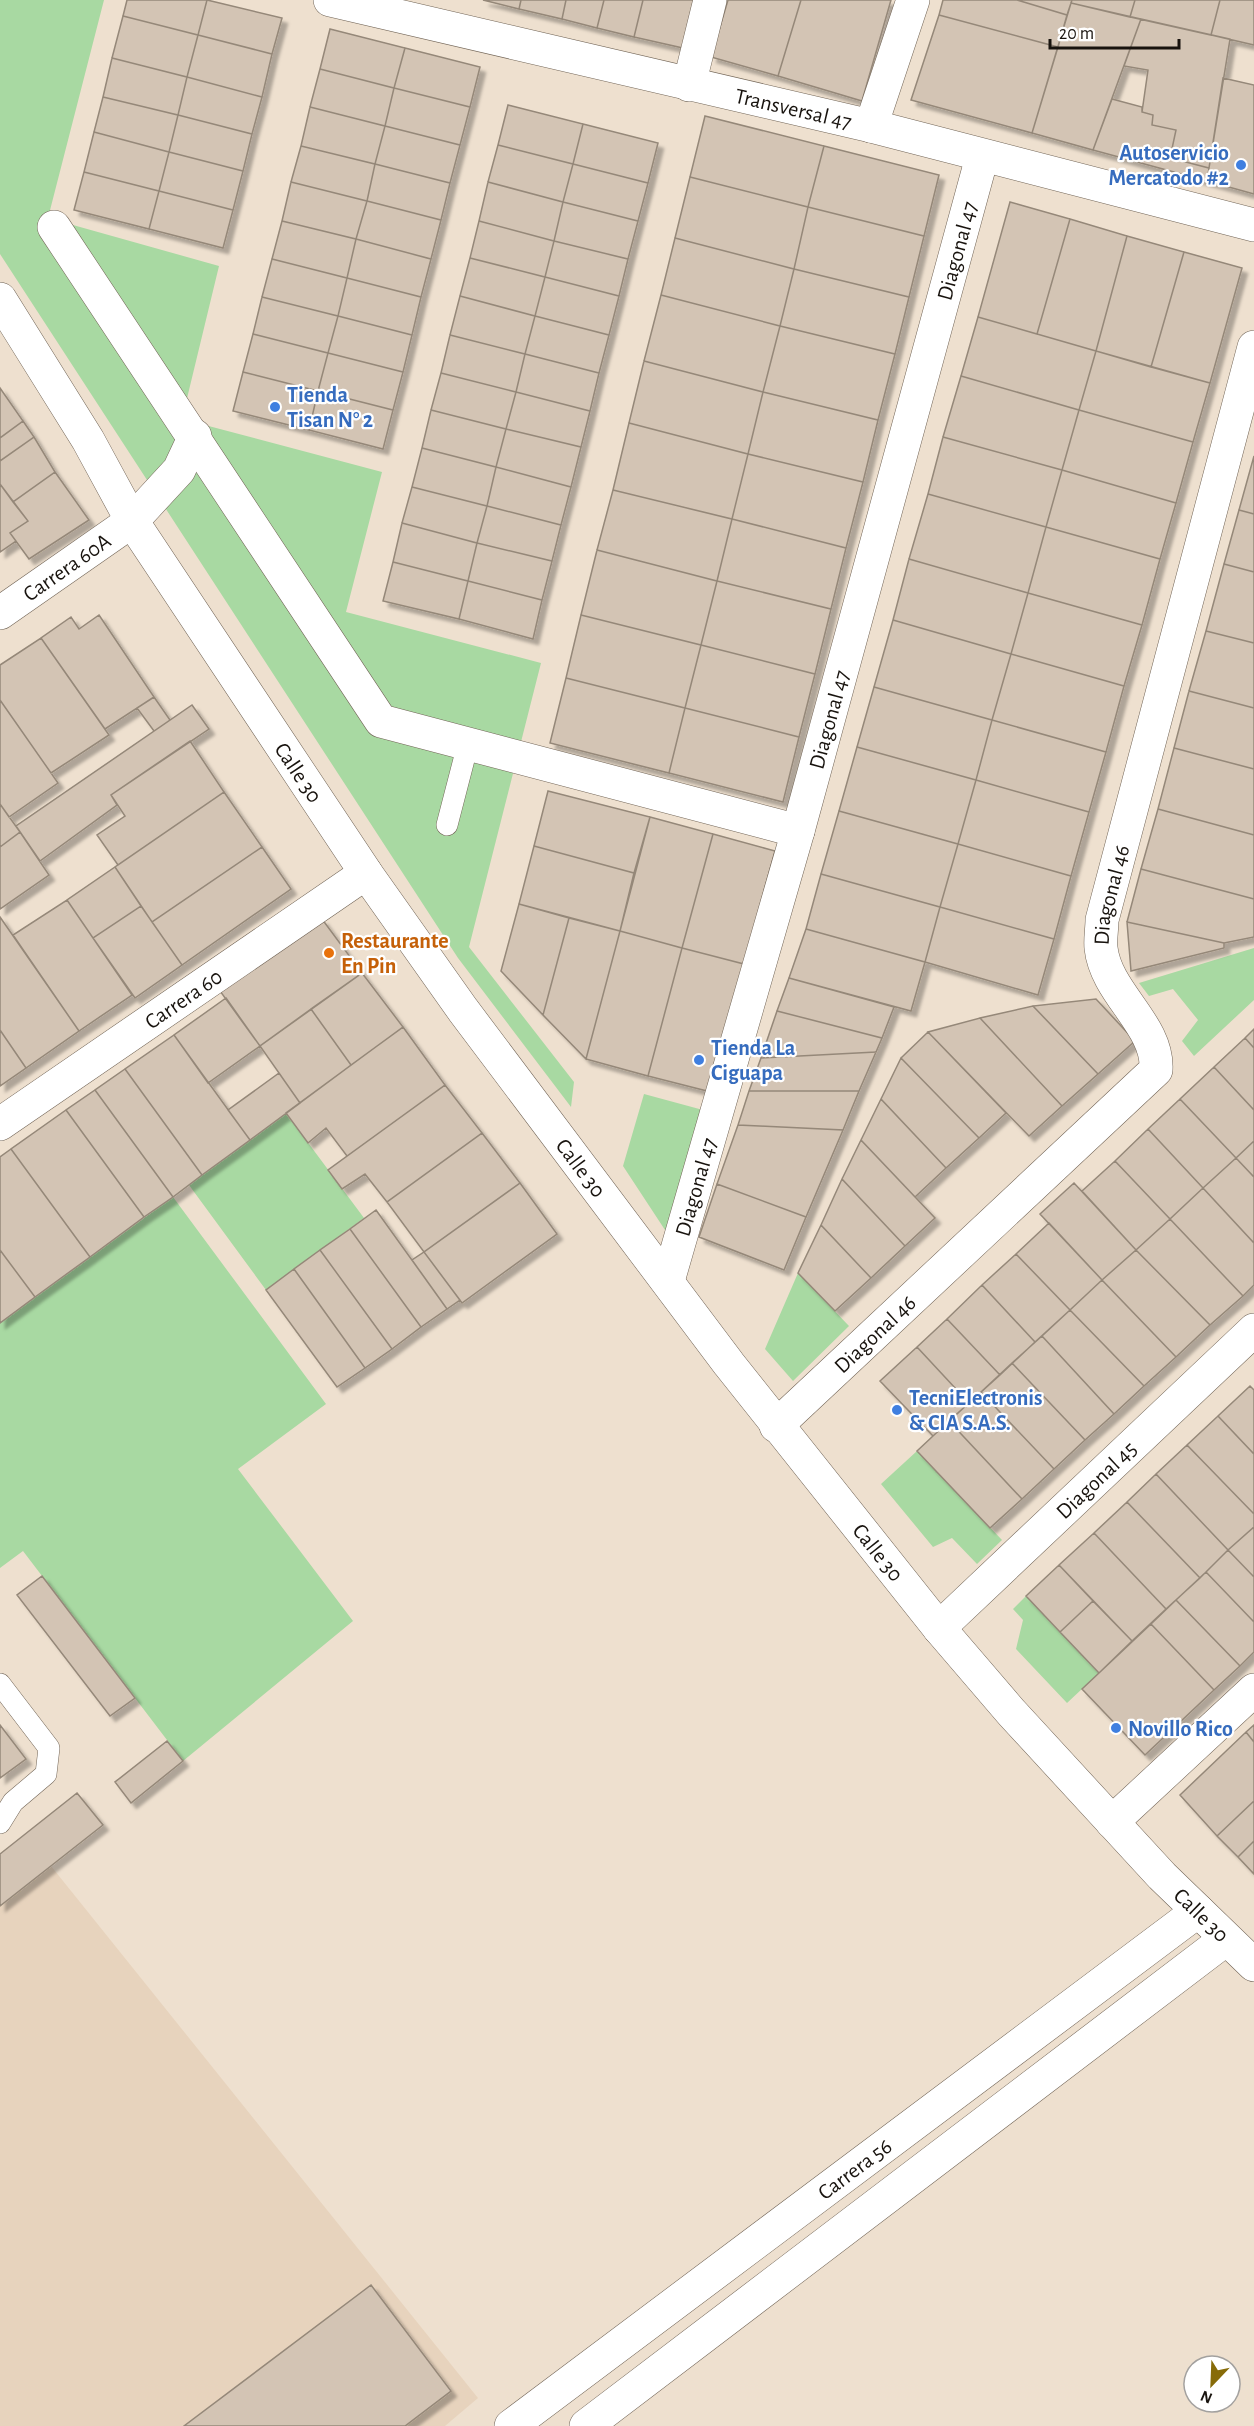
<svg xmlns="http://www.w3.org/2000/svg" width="1254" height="2426" viewBox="0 0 1254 2426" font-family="'Alegreya Sans',sans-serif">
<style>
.built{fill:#e7d3bd}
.green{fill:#a8d9a2}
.building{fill:#d3c4b4;stroke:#958879;stroke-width:1.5;filter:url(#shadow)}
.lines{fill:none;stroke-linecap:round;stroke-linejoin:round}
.lane-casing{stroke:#716456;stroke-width:22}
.street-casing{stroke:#716456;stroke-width:34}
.secondary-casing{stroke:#716456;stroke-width:34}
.lane{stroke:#fff;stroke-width:21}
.street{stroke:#fff;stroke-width:33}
.secondary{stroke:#fff;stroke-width:33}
.shop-dot{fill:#3f7fe0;stroke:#fff;stroke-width:2}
.food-dot{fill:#e8710a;stroke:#fff;stroke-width:2}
.labels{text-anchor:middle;stroke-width:4.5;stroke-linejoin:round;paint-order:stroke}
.street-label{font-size:22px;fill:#18130e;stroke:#fff}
.shop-label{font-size:22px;font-weight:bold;fill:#366cbe;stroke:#fff;text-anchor:start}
.food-label{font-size:22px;font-weight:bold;fill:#c56008;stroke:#fff;text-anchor:start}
</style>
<defs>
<filter id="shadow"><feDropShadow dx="5.5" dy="5.5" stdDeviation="1.5" flood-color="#0004"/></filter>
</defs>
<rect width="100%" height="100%" fill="#eee0cf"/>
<!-- built -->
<path class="built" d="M51,1866L478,2398L445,2426H0V1906Z"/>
<!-- green -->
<path class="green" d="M0,0H104L48,218L219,266L182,419L382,472L346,612L541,663L469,947L574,1082L571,1107L458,958L0,254Z
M1254,948V1000L1194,1056L1182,1041L1198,1020L1173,989L1149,996L1139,983Z
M644,1094L703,1110L667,1233L623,1166Z
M286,1113L364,1218L266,1290L189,1185Z
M173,1197L326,1404L238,1469L353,1621L183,1761L23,1551L0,1568V1323Z
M798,1273L849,1326L793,1381L765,1349Z
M917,1451L1002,1540L977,1564L952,1538L933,1547L881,1484Z
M1026,1596L1099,1673L1067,1703L1016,1649L1023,1620L1013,1609Z"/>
<!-- building -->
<path class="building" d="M127,0H207L198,35L123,16Z
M207,0L282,18L272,54L198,35Z
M483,0H521L519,9Z
M521,0H566L562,19L519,9Z
M566,0H604L597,28L562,19Z
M604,0H643L634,37L597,28Z
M643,0H694L683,48L634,37Z
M728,0H801L778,76L711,57Z
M801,0H891L862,101L778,76Z
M943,0H1017L1067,15L1058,47L939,15Z
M1017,0H1072L1067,15Z
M1072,0H1135L1130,17L1071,3Z
M1135,0H1220L1211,35L1130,17Z
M1220,0H1254V45L1211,35Z
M1071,3L1141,19L1093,150L1032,133Z
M939,15L1058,47L1032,133L911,100Z
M123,16L198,35L187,77L112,58Z
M1141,19L1230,39L1209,168L1170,158L1176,130L1152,125L1153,115L1142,112L1148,70L1124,66Z
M330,29L405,48L394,88L320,69Z
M198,35L272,54L262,97L187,77Z
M405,48L480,67L470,107L394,88Z
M112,58L187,77L178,115L103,97Z
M320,69L394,88L385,126L310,107Z
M187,77L262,97L252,134L178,115Z
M1223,78L1254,85V194L1207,181Z
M394,88L470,107L460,145L385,126Z
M103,97L178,115L169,152L94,132Z
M1112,99L1142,107V112L1153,115L1152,125L1176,130L1170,158L1209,168L1207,181L1093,150Z
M508,105L583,124L573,164L498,145Z
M310,107L385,126L375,164L301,146Z
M178,115L252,134L243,171L169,152Z
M705,116L824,146L808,207L690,177Z
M583,124L658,143L648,183L573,164Z
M385,126L460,145L450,183L375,164Z
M94,132L169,152L159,191L84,172Z
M498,145L573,164L563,202L488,182Z
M301,146L375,164L367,201L291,182Z
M824,146L939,175L924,236L808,207Z
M169,152L243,171L233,210L159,191Z
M375,164L450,183L441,220L367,201Z
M573,164L648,183L638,221L563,202Z
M84,172L159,191L149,229L74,210Z
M690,177L808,207L794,269L675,238Z
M291,182L367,201L356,239L282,221Z
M488,182L563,202L554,241L479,221Z
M159,191L233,210L223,248L149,229Z
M367,201L441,220L431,259L356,239Z
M563,202L638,221L628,259L554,241Z
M1010,202L1070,219L1037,334L978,317Z
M808,207L924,236L909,297L794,269Z
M1070,219L1127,236L1096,351L1037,334Z
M282,221L356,239L347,278L272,259Z
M479,221L554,241L545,277L470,258Z
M1127,236L1184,252L1151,367L1096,351Z
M675,238L794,269L780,326L661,295Z
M356,239L431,259L421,297L347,278Z
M554,241L628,259L619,296L545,277Z
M1184,252L1242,268L1210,383L1151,367Z
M470,258L545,277L535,316L460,296Z
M272,259L347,278L338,316L262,297Z
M794,269L909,297L895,354L780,326Z
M545,277L619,296L609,335L535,316Z
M347,278L421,297L412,335L338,316Z
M661,295L780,326L763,392L644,361Z
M460,296L535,316L525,354L450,335Z
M262,297L338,316L328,353L253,334Z
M338,316L412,335L403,372L328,353Z
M535,316L609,335L599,373L525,354Z
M978,317L1096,351L1079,410L961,376Z
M780,326L895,354L878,420L763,392Z
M253,334L328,353L318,391L243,372Z
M450,335L525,354L516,392L441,373Z
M1096,351L1210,383L1193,442L1079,410Z
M328,353L403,372L393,410L318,391Z
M525,354L599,373L590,411L516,392Z
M644,361L763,392L748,454L629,423Z
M243,372L318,391L309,430L233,411Z
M441,373L516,392L506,429L431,410Z
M961,376L1079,410L1062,470L943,437Z
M0,388L23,421L0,438Z
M318,391L393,410L383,449L309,430Z
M516,392L590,411L581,447L506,429Z
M763,392L878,420L863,482L748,454Z
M431,410L506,429L496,467L422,448Z
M1079,410L1193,442L1176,503L1062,470Z
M23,421L34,437L0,461V438Z
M629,423L748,454L732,519L613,490Z
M506,429L581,447L571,487L496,467Z
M34,437L55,472L13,502L0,484V461Z
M943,437L1062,470L1046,527L928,494Z
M422,448L496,467L487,506L412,487Z
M748,454L863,482L846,548L732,519Z
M1254,456V514L1239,510Z
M496,467L571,487L561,525L487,506Z
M1062,470L1176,503L1160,559L1046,527Z
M55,472L89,520L29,559L10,533L28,521L13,502Z
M0,484L28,521L10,533L16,541L0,552Z
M412,487L487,506L477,543L402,523Z
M613,490L732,519L717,581L597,550Z
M928,494L1046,527L1028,593L909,559Z
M487,506L561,525L552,561L477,543Z
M1239,510L1254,514V572L1224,564Z
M732,519L846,548L831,609L717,581Z
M402,523L477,543L468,581L393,562Z
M1046,527L1160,559L1142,625L1028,593Z
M477,543L552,561L542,600L468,581Z
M597,550L717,581L701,645L581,615Z
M909,559L1028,593L1011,654L893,620Z
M393,562L468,581L459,619L383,601Z
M1224,564L1254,572V643L1206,631Z
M468,581L542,600L533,639L459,619Z
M717,581L831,609L815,674L701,645Z
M1028,593L1142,625L1124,686L1011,654Z
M99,615L154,697L105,729L41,638L71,617L79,629Z
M581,615L701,645L685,708L566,678Z
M893,620L1011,654L992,720L874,687Z
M1206,631L1254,643V708L1189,691Z
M41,638L109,735L51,773L0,700V665Z
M701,645L815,674L799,737L685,708Z
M1011,654L1124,686L1106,752L992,720Z
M566,678L685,708L669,773L550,743Z
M874,687L992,720L976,780L857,747Z
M1189,691L1254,708V769L1174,748Z
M154,697L170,720L154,731L137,708Z
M0,700L58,783L9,817L0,804Z
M192,705L209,729L111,795L117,805L40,861L16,826Z
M685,708L799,737L783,802L669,773Z
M992,720L1106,752L1089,812L976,780Z
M190,741L224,792L118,865L97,835L125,816L111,795Z
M857,747L976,780L958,844L839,811Z
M1174,748L1254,769V835L1158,809Z
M976,780L1089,812L1071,876L958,844Z
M548,791L650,817L634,873L534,846Z
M224,792L262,847L152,922L115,867Z
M0,804L20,832L0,847Z
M1158,809L1254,835V899L1141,869Z
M839,811L958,844L940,907L821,874Z
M650,817L713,834L682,948L620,931Z
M20,832L49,875L0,909V847Z
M713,834L775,851L744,964L682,948Z
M958,844L1071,876L1054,939L940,907Z
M534,846L634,873L620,931L519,904Z
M262,847L291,889L182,965L152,922Z
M115,867L141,906L93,938L67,900Z
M1141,869L1254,899V937L1224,943L1127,922Z
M821,874L940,907L925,962L806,929Z
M67,900L132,995L79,1031L13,935Z
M519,904L569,918L543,1015L501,971Z
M141,906L182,965L135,998L93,938Z
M940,907L1054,939L1038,995L925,962Z
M0,917L79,1031L26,1068L0,1030Z
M569,918L620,931L586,1059L543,1015Z
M322,919L362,973L260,1046L220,991Z
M1127,922L1224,943V948L1131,971Z
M806,929L925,962L911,1011L789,978Z
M620,931L682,948L648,1076L586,1059Z
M682,948L744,964L711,1092L648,1076Z
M362,973L403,1027L351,1065L311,1009Z
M789,978L894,1007L882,1038L777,1011Z
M226,998L260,1046L208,1083L174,1035Z
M1096,999L1135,1041L1098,1074L1033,1006Z
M1033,1006L1098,1074L1062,1106L980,1018Z
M311,1009L351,1065L300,1103L260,1046Z
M777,1011L882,1038L876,1052L761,1058Z
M980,1018L1062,1106L1029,1136L928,1032Z
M403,1027L445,1085L347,1156L326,1128L308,1143L286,1113Z
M1254,1029V1048L1245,1038Z
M0,1030L26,1068L0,1086Z
M928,1032L1006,1113L979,1138L901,1058Z
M174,1035L250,1140L202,1175L125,1069Z
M1245,1038L1254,1048V1110L1214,1067Z
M876,1052L859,1091H749L761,1058Z
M901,1058L979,1138L946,1168L881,1099Z
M1214,1067L1254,1110V1141L1236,1158L1180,1099Z
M125,1069L202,1175L173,1197L95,1090Z
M279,1073L300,1103L250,1140L228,1110Z
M445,1085L482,1133L387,1202L365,1174L342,1189L328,1170Z
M95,1090L173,1197L144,1217L66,1110Z
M749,1091H859L843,1130L738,1125Z
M881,1099L946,1168L915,1197L861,1140Z
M1180,1099L1236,1158L1203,1188L1148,1129Z
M66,1110L144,1217L90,1257L11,1149Z
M738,1125L843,1130L806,1217L717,1184Z
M1148,1129L1203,1188L1170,1219L1115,1161Z
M482,1133L520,1183L424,1252L387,1202Z
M861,1140L935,1218L905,1246L842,1179Z
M1254,1141V1177L1236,1158Z
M11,1149L90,1257L35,1297L0,1250V1157Z
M1236,1158L1254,1177V1243L1203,1188Z
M1115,1161L1170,1219L1136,1250L1082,1191Z
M842,1179L905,1246L871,1278L821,1225Z
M520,1183L557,1234L462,1303L424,1252Z
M1074,1183L1136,1250L1102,1280L1040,1214Z
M717,1184L806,1217L784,1270L699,1237Z
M1203,1188L1254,1243V1285L1243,1296L1170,1219Z
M376,1210L447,1309L421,1327L350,1229Z
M1170,1219L1243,1296L1210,1325L1136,1250Z
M1049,1223L1102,1280L1070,1310L1016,1254Z
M821,1225L871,1278L835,1311L798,1273Z
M350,1229L421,1327L392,1349L320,1250Z
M0,1250L35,1297L0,1323Z
M320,1250L392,1349L365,1368L294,1269Z
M1136,1250L1210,1325L1176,1357L1102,1280Z
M424,1252L460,1300L447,1309L412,1260Z
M1016,1254L1070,1310L1035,1342L982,1285Z
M294,1269L365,1368L337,1387L266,1290Z
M1102,1280L1176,1357L1144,1386L1070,1310Z
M982,1285L1035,1342L1000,1375L947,1319Z
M1070,1310L1144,1386L1114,1414L1042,1336Z
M947,1319L1000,1375L969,1403L917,1347Z
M1042,1336L1114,1414L1085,1440L1012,1363Z
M917,1347L969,1403L933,1436L880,1381Z
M1012,1363L1085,1440L1054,1469L981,1392Z
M1250,1386L1254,1390V1454L1218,1416Z
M981,1392L1054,1469L1022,1499L949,1421Z
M1218,1416L1254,1454V1514L1187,1445Z
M949,1421L1022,1499L990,1528L917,1451Z
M1187,1445L1254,1514V1527L1228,1550L1156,1474Z
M1156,1474L1228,1550L1200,1578L1127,1502Z
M1127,1502L1200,1578L1166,1609L1094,1533Z
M1254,1527V1577L1228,1550Z
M1094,1533L1166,1609L1132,1641L1059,1565Z
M1228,1550L1254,1577V1622L1206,1572Z
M1059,1565L1093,1601L1060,1632L1026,1596Z
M1206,1572L1254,1622V1652L1240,1666L1176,1600Z
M42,1576L135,1698L110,1716L17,1595Z
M1176,1600L1240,1666L1214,1690L1151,1624Z
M1093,1601L1132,1641L1099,1673L1060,1632Z
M1151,1624L1214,1690L1145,1755L1082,1689Z
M0,1725L26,1759L0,1778Z
M1254,1725V1742L1246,1732Z
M1246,1732L1254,1742V1801L1217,1836L1180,1795Z
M167,1741L183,1761L131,1803L115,1782Z
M77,1793L103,1825L0,1906V1854Z
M1254,1801V1841L1238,1857L1217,1836Z
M1254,1841V1874L1238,1857Z
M371,2285L451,2391L405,2426H184Z"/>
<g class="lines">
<defs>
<path id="lane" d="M447,825L468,744
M0,1684L49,1748L46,1774L13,1802L0,1823"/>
<g id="street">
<path id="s1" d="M330,0L871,126L1254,225"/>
<path d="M689,85L710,0"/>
<path d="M871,126L913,0"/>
<path d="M54,227L381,721L798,831"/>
<path id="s2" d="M0,613L132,521L179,470L195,436"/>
<path id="s3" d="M0,1124L366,873"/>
<path id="s4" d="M668,1281L798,831L982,157"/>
<path id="s5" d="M776,1426L1156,1070C1159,1025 1106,994 1101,948C1100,939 1102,929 1102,920L1254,347"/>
<path id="s6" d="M939,1628L1254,1330"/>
<path d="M1112,1822L1254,1690"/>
</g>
<g id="secondary">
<path id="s7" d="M0,299L88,440L132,521L366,873L463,1010L729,1364L939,1628L1011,1712L1162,1876L1254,1965"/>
<path id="s8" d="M511,2426L1198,1911"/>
<path d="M586,2426L1226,1939"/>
</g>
</defs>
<!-- lane casing -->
<use href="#lane" class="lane-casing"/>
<!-- street casing -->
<use href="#street" class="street-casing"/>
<!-- secondary casing -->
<use href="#secondary" class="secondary-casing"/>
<!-- lane -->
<use href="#lane" class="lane"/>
<!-- street -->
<use href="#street" class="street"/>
<!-- secondary -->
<use href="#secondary" class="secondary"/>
</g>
<!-- markers -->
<g class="shop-dot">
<circle cx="1241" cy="165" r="6"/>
<circle cx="275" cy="407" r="6"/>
<circle cx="699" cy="1060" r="6"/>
<circle cx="897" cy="1410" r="6"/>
<circle cx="1116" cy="1728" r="6"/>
</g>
<circle class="food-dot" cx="329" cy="953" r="6"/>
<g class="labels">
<!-- street labels -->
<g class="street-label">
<text dy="8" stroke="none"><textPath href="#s1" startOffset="476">Transversal 47</textPath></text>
<text dy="8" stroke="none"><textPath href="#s4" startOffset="1070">Diagonal 47</textPath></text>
<text dy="8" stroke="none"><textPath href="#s2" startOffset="81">Carrera 60A</textPath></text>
<text dy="8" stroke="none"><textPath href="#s4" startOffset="584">Diagonal 47</textPath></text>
<text dy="8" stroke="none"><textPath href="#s7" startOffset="560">Calle 30</textPath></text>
<text dy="8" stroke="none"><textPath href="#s5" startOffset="711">Diagonal 46</textPath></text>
<text dy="8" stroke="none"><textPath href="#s3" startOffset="222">Carrera 60</textPath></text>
<text dy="8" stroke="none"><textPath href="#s7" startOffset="1046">Calle 30</textPath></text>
<text dy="8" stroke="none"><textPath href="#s4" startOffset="98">Diagonal 47</textPath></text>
<text dy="8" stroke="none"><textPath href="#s5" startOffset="135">Diagonal 46</textPath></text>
<text dy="8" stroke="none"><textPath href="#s6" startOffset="216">Diagonal 45</textPath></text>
<text dy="8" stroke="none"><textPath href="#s7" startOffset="1532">Calle 30</textPath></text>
<text dy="8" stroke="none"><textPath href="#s7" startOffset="2018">Calle 30</textPath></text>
<text dy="8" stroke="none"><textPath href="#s8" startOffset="429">Carrera 56</textPath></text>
</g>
<!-- shop labels -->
<g class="shop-label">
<text x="1229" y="160" text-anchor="end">Autoservicio<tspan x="1229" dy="25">Mercatodo #2</tspan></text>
<text x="287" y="402">Tienda<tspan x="287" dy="25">Tisan N° 2</tspan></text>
<text x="711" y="1055">Tienda La<tspan x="711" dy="25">Ciguapa</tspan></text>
<text x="909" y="1405">TecniElectronis<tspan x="909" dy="25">&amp; CIA S.A.S.</tspan></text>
<text x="1128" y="1736">Novillo Rico</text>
</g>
<!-- food labels -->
<g class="food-label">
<text x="341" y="948">Restaurante<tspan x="341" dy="25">En Pin</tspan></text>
</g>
</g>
<!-- north arrow -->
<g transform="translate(1212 2384) rotate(203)"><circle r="28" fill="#ffffff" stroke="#a3a19f" stroke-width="1.5"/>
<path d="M0-4.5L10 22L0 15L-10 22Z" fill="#876b08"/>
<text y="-9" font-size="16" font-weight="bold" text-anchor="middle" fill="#18130e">N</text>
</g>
<!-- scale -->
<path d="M1050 39v9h129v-9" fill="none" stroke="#18130e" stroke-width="3"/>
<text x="1059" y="39" font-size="18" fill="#18130e" stroke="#ffffff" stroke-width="4.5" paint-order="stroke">20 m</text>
</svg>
